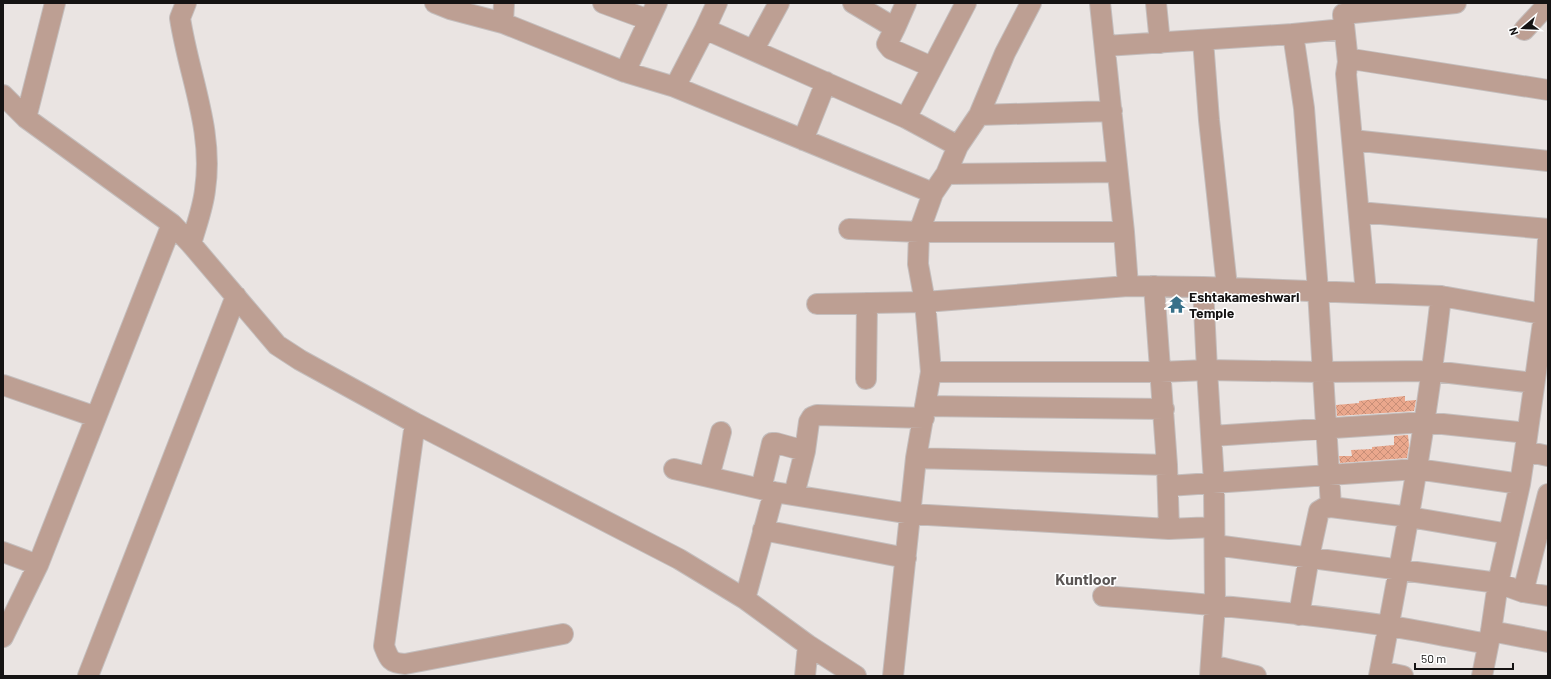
<svg xmlns="http://www.w3.org/2000/svg" width="1551" height="679" viewBox="0 0 1551 679" font-family="Barlow,sans-serif">
<style>
.building{fill:url(#building-cross-hatch)}
.lines{fill:none;stroke-linecap:round;stroke-linejoin:round}
.minor-casing{stroke:#c4bebd;stroke-width:22}
.minor{stroke:#bd9f93;stroke-width:20}
.labels{text-anchor:middle;stroke-width:3;stroke-linejoin:round;paint-order:stroke}
.poi-label{font-size:14px;font-weight:bold;fill:#151313;stroke:#fff;text-anchor:start}
.quarter-label{font-size:16px;font-weight:bold;fill:#5a5554;stroke:#fff}
</style>
<defs>
<pattern id="building-cross-hatch" width="8" height="8" patternUnits="userSpaceOnUse"><rect width="8" height="8" fill="#eaa78c"/><path d="M0 0l8 8M0 8l8-8" fill="none" stroke="#c88f78"/></pattern>
</defs>
<rect width="100%" height="100%" fill="#eae4e2"/>
<!-- building -->
<path class="building" d="M1405,396V401L1416,400L1414,411L1337,416L1336,405L1359,403V401L1375,399Z
M1408,435L1409,445L1407,458L1340,463L1339,456H1352L1351,450L1372,449V447L1394,445V436Z"/>
<g class="lines">
<defs>
<path id="minor" d="M186,3L180,18C189,77 214,130 205,190C203,208 196,226 191,244
M435,3L450,9L503,23L625,72L675,87L933,193
M603,3L649,20
M853,3L895,28
M906,3L895,28L887,44L891,49L932,67
M1100,3L1124,232L1128,286
M1156,3L1160,43
M1343,14L1456,3
M1343,15L1348,62
M503,23L504,3
M705,29L906,118L958,146
M1524,30L1548,4
M1293,34L1304,108L1318,291L1331,507
M1203,40L1209,120L1227,287
M1105,46L1293,34L1344,29
M754,49L779,3
M625,72L657,3
M675,87L705,29L717,3
M3,95L26,118L172,224L191,244L277,345L300,360L415,423L679,559L745,599L808,645L856,676
M979,115L1112,111
M26,118L55,3
M906,118L966,3
M803,140L826,82
M1352,140L1548,161
M946,174L1117,172
M1359,212L1548,229
M849,229L919,232H1124
M1154,286L1167,465L1169,529
M1203,287L1207,370L1214,482L1215,605L1210,676
M1366,293L1346,74L1348,62L1358,60L1548,90
M817,304L925,302L1128,286L1203,287L1441,296L1548,315
M931,372H1160L1207,370L1322,372L1433,371L1534,383
M866,379L867,303
M3,385L96,417
M925,406L1164,409
M415,423L384,646C389,659 390,663 405,664L563,634
M1212,436L1424,422L1527,433
M1525,451L1548,456
M916,458L1167,465
M674,469L774,492L911,514L1169,529L1214,527
M709,477L721,432
M1168,486L1417,469L1520,484
M761,489L772,443H776L805,451
M794,495L805,451L809,422L812,417L817,415L924,418
M763,530L906,558
M1215,545L1498,583L1523,592L1548,596
M3,552L38,565
M1523,592L1548,494
M1103,596C1199,603 1294,612 1389,626C1422,631 1455,638 1488,644
M745,599L774,492
M1299,615L1309,557L1319,511L1324,508L1331,507L1409,517L1509,534
M1491,631L1548,642
M3,637L38,565L172,224
M1211,665L1256,676
M1380,671L1403,676
M88,676L236,296
M805,676L808,645
M893,676L916,458L931,372L925,302L918,264L919,232L933,193L946,174L958,146L979,115L1005,53L1031,3
M1379,676C1403,550 1427,424 1441,296
M1482,676L1491,631L1498,583L1520,484L1525,451L1544,315L1548,239"/>
</defs>
<!-- minor casing -->
<use href="#minor" class="minor-casing"/>
<!-- minor -->
<use href="#minor" class="minor"/>
</g>
<!-- icons -->
<defs>
<symbol id="temple-bare" viewBox="-9 -9 18 18"><path d="M0-6L5-2H3V0L6.5 2.5H4V6H1.5V3h-3V6H-4V2.5H-6.5L-3 0V-2H-5Z" fill="#377089" stroke="#fff" stroke-width="2.5" paint-order="stroke"/></symbol>
</defs>
<g fill-rule="evenodd">
<use href="#temple-bare" x="1164" y="292" width="25" height="25"/>
</g>
<g class="labels">
<!-- poi labels -->
<g class="poi-label">
<text x="1189" y="302">Eshtakameshwari<tspan x="1189" dy="16">Temple</tspan></text>
</g>
<!-- quarter labels -->
<g class="quarter-label">
<text x="1086" y="585">Kuntloor</text>
</g>
</g>
<!-- border -->
<rect width="1551" height="679" fill="none" stroke="#151313" stroke-width="8"/>
<!-- north arrow -->
<g transform="translate(1523 28) rotate(251)" stroke="#ffffff" stroke-width="3" paint-order="stroke">
<path d="M0-3L7 15L0 10L-7 15Z" fill="#151313"/>
<text y="-6" font-size="11" font-weight="bold" text-anchor="middle" fill="#151313">N</text>
</g>
<!-- scale -->
<path d="M1415 663v6h98v-6" fill="none" stroke="#151313" stroke-width="2"/>
<text x="1421" y="663" font-size="12" fill="#151313" stroke="#ffffff" stroke-width="3" paint-order="stroke">50 m</text>
</svg>
